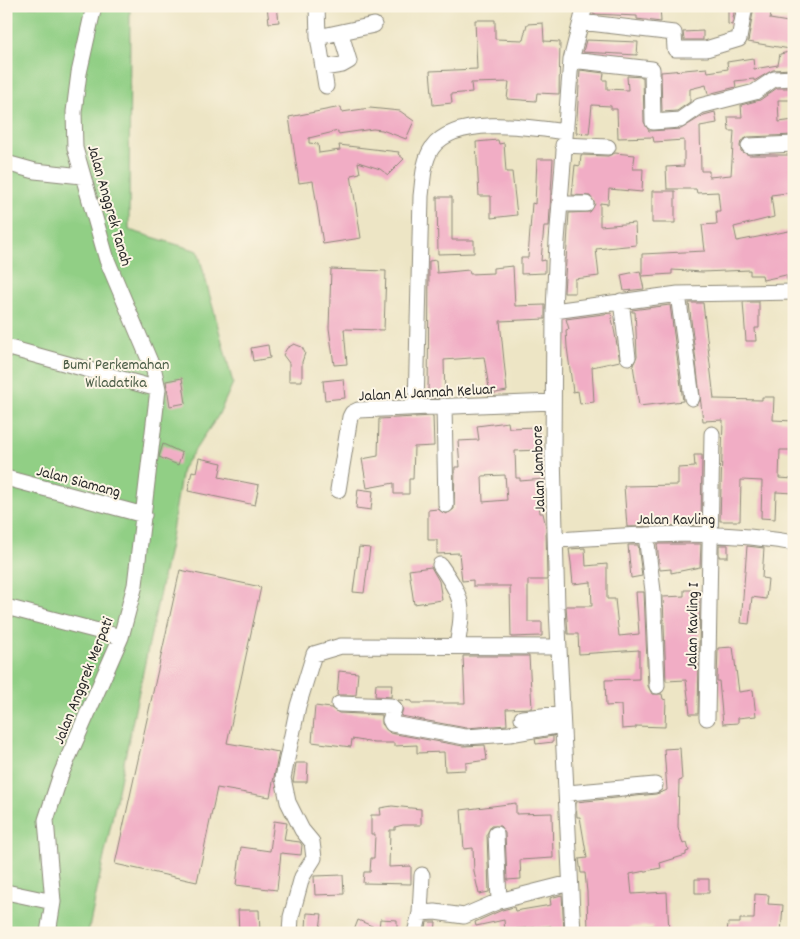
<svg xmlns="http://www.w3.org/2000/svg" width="800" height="939" viewBox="0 0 800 939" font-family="Dekko,sans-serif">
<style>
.green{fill:#91cf85;stroke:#5e7d58}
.building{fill:#f1adc5;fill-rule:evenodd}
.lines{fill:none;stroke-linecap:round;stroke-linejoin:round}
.minor-casing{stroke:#8c8878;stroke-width:17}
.minor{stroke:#fff;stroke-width:15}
.labels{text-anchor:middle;stroke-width:4;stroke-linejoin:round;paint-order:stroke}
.street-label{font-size:16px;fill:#2b2b2b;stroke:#fcf5e5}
.park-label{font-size:16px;fill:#4a5c46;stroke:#fcf5e5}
</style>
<rect width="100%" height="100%" fill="#fcf5e5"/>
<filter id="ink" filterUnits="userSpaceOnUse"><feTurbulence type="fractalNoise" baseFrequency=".02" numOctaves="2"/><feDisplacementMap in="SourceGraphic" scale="10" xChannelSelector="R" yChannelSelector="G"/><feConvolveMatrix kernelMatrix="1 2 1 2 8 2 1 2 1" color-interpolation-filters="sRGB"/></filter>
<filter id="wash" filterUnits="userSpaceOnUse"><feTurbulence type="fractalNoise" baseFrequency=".0096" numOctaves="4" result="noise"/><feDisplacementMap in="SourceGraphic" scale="20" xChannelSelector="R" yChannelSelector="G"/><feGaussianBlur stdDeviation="1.12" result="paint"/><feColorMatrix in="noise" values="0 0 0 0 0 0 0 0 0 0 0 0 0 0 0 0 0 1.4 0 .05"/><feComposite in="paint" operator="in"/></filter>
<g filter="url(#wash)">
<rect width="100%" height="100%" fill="#ede5c5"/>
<!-- green -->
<path class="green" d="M6,6H130L129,230L198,251L233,383L218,416L182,469L170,544L88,933H6Z"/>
<g id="blocks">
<!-- building -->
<path class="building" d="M267,6H277L279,22L269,23Z
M594,6H660L661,22L637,19V16L593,14Z
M728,6H735L732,25L728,24Z
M754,6H772L770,19L794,23L790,49L748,42Z
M475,20H495V39L523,40L527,24L543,23L544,41L560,42L559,94L537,93L536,101L507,99L509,82L471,83L472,92L451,94L452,103L433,105L430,71L477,69Z
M703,31V40H684L683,32Z
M586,40L638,42L637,55L583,52Z
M794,51L792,69L773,70L754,81V79L735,81L736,87L708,94L706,85L690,89V102L677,111L662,112L661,72L707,68L708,72L728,69L727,62L753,58L754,69L778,65L780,54Z
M580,70L604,73L603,80H607V89L628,90L627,76L643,77L644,122L649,131L681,129L704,115L715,112L717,123L700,126L701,171H709V177L731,175L734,131H729L728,117H742L741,105L760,100L777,88H791V100H778L779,122L794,120V135L748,137L741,141L740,146L741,151L749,155H794V192L771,195L774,217L734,227L737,241L794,230V283H788L786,275L763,280L762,275H750V270L702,272L672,270V274L642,276V254L705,251L702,225L717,224L716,211H720L718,192L697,193L696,189H667L666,167L684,166V140L654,142L653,137L618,138L617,109H611V106L592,105L589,134L576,133Z
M341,107L342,112L370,108L400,111L414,121L406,139L382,130L373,129L338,134V131L309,138V143L318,144L319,153L340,150L339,145L399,152L398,154L404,159L388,175L380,169L358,162L360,173L351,175L361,238L323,244L313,181L299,183L289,117Z
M498,140L499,144L504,143L506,172H512L517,215L491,218V196H479L476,142Z
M615,153L635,155L633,169H643L642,192L609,189L608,204L600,203V226L635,223L636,245L596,249L599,276L575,279V293H564L569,213L590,212L595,204L590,196L572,195L575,165L580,166L581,155L608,156Z
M537,159H553L549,226H544L541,261L545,260V273L521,274V258H528L532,203L535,204Z
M652,191H675V223H652Z
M437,197H452V240H474V253L438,254Z
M436,260L437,273L469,270L470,274L493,273V268L513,266L515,306L545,305V319L500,321L507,391L490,394L484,357L444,360L445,397L428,398L429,261Z
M331,269L386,271L384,330L344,329L347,364L334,365L329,328Z
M640,271L644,289L624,291L621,275Z
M743,302H759V328H755L756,341H746Z
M689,303H703L714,399L762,400V397H774L773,420L794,421V450H780L779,478L794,479V493L776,492L775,519L761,518L762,481L741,480L740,521H720L723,420L703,421Z
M670,305L683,401L639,406L633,365L637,356L636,331L635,312H632V310Z
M611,313L620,361L592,367L594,402L580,404L578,391L573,392L567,347L566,330L569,329L566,319Z
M294,344L302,347L305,353L302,362V381H289V363L283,355L287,348Z
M268,345L270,358L253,361L251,348Z
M182,378L186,403L170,406L166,381Z
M343,379L345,398L325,400L323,381Z
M433,416L434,446L414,447L413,479H409V494H394V483L367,488L362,459L378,456L379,419Z
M508,422L509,428L538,427L539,450L515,451L516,478H520V481L544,479L545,494H538L540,513H543L546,527L547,580H528V622H542V636L511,637L510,586H473V580L462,581L459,553L437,554V540H428V510L438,509L446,514L454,509L455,467H460L458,441L479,440L477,426ZM505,475L507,500L483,502L482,476Z
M163,444L182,453L178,465L159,457Z
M694,455H702L701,525L627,527L624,486L678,485V468L695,467Z
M199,458L222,463L219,477L259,485L255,505L188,491L192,471L196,472Z
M358,489L373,491L371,510L356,508Z
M657,544H701L700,567L671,573V569L660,570Z
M628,545H638L642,576L631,578Z
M719,545H728V557H719Z
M747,546L764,548L762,578L768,579L766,599L752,597L749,624L741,623Z
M359,547L370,548L364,593L353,592Z
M585,548L586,566L607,564V599H615L619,636L639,634L636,592H644L648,686L652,694H662L663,699L666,700L665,727L636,726V728L622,729L621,705L606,706L605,680L639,679V650L579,654L578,634H568L566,606H592L591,582L573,584L571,563L569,549Z
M431,567L439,581L442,600L414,604L409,570Z
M180,570L261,587L227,743L279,752L270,797L217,788L197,882L115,864Z
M684,590H700L698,714H690L686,680L666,681L663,597L684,596Z
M733,647L739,692L753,690L756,716L738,718V723L723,724L719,681H717L718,648Z
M463,656H529L532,708L506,709L507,725L466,728L401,716L403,708L398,700L412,701V703H465Z
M339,671L358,673L356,695H337Z
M376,684H392L391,697L375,696Z
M315,706L331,708L339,713L382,715V724L390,733L463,746L485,745L487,760L466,763V770L445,771L444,752L417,753V745L394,746V743H374L352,739L351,747L312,742Z
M553,736V742L536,744L535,739Z
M680,748L682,780L679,781L678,827L683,844L687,842L689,851L686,852V855L660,863L661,868L630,874L632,894L667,892L669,933H651L653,926L630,927V933H588L587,892L585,873H581L579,859L587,858L580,817H577L576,802L656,794L665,791L667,790L664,749Z
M296,763H308L307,782H293Z
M516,803V814L552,813L553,858L520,860L521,879L507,880L505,833L500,826H491L487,834L489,892L479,894L474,872L473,848L464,849L461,810Z
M392,806L421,809V825H403L395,827V830H390L389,867L411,866V884L363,883L364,872H370L371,858H374L375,834H371V815H381L380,808Z
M274,821L287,823L284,840L300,842L302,845L301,855L281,853L277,890L236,885L241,847L270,851Z
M343,875L344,894L315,895L314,876Z
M695,879H709V893H695Z
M755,894L769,895L768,904L783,905L781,933H727L728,923H740V919H754Z
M562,895L564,931L551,932V926L516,929L517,933H505L504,920L476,926L475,922L502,910L514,907L515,911L551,905L550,898Z
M238,910H259L260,933H239Z
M307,913L322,914L320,929L306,928Z
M380,919L397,920V933H353L358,920L379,929Z
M427,922H436L435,933H425Z"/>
</g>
</g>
<g filter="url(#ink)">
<use href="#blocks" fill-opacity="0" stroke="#8c8878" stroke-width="1"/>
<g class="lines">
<defs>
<path id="minor" d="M317,6L318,37L326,86
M581,22L674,33L675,49H706L739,39L745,6
M318,37L374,25
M571,60L652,69L653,122L680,120L700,106L755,92L774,79L794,78
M323,68L342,65L349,61L341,34
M563,145L608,147
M749,146L794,144
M6,163L35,171L82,176
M561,204H586
M678,294L692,398
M621,301L628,357
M554,311L678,294L794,292
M6,347L158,389
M444,406L446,505
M416,408L421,196C423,181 423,161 432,148C455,115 530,127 565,132
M6,478L144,515
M338,490L350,417L352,413L358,410L553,402
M646,535L653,591L657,686
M557,540C635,535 716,529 794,543
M440,565C464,599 464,605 457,646
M6,607L121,637
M339,704L391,706L394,709L390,720L392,724L465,737L510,734L562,725
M522,718L562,714
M707,718L712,434
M568,793L655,785
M496,834L499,901
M6,892L53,902
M420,913L422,875
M48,933L53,902L46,820L61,774L121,637L135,585L158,389L154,371L107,260L75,148L74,112L79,73L94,6
M290,933L291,917L302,877L314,858L312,842L302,830L288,802L283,778L298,706L314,654L341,646L559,647
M415,933L420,913L435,912L464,916L499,901L570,883
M573,933L557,608L553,453L554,311L557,241L571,60L585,6"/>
</defs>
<!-- minor casing -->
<use href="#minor" class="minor-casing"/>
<!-- minor -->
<use href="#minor" class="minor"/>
</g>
</g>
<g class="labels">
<!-- street labels -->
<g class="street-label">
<text transform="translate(111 205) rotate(74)" y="6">Jalan Anggrek Tanah</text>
<text transform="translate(427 391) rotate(-3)" y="6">Jalan Al Jannah Keluar</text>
<text transform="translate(537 469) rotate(-92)" y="6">Jalan Jambore</text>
<text transform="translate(79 480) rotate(15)" y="6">Jalan Siamang</text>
<text x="676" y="524">Jalan Kavling</text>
<text transform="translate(691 626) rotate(-89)" y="6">Jalan Kavling I</text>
<text transform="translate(82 680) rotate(-68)" y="6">Jalan Anggrek Merpati</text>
</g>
<!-- park labels -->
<g class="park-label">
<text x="116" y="369">Bumi Perkemahan<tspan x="116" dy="18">Wiladatika</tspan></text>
</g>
</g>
<!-- margin -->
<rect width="800" height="939" fill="none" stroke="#fcf5e5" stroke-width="25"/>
</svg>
